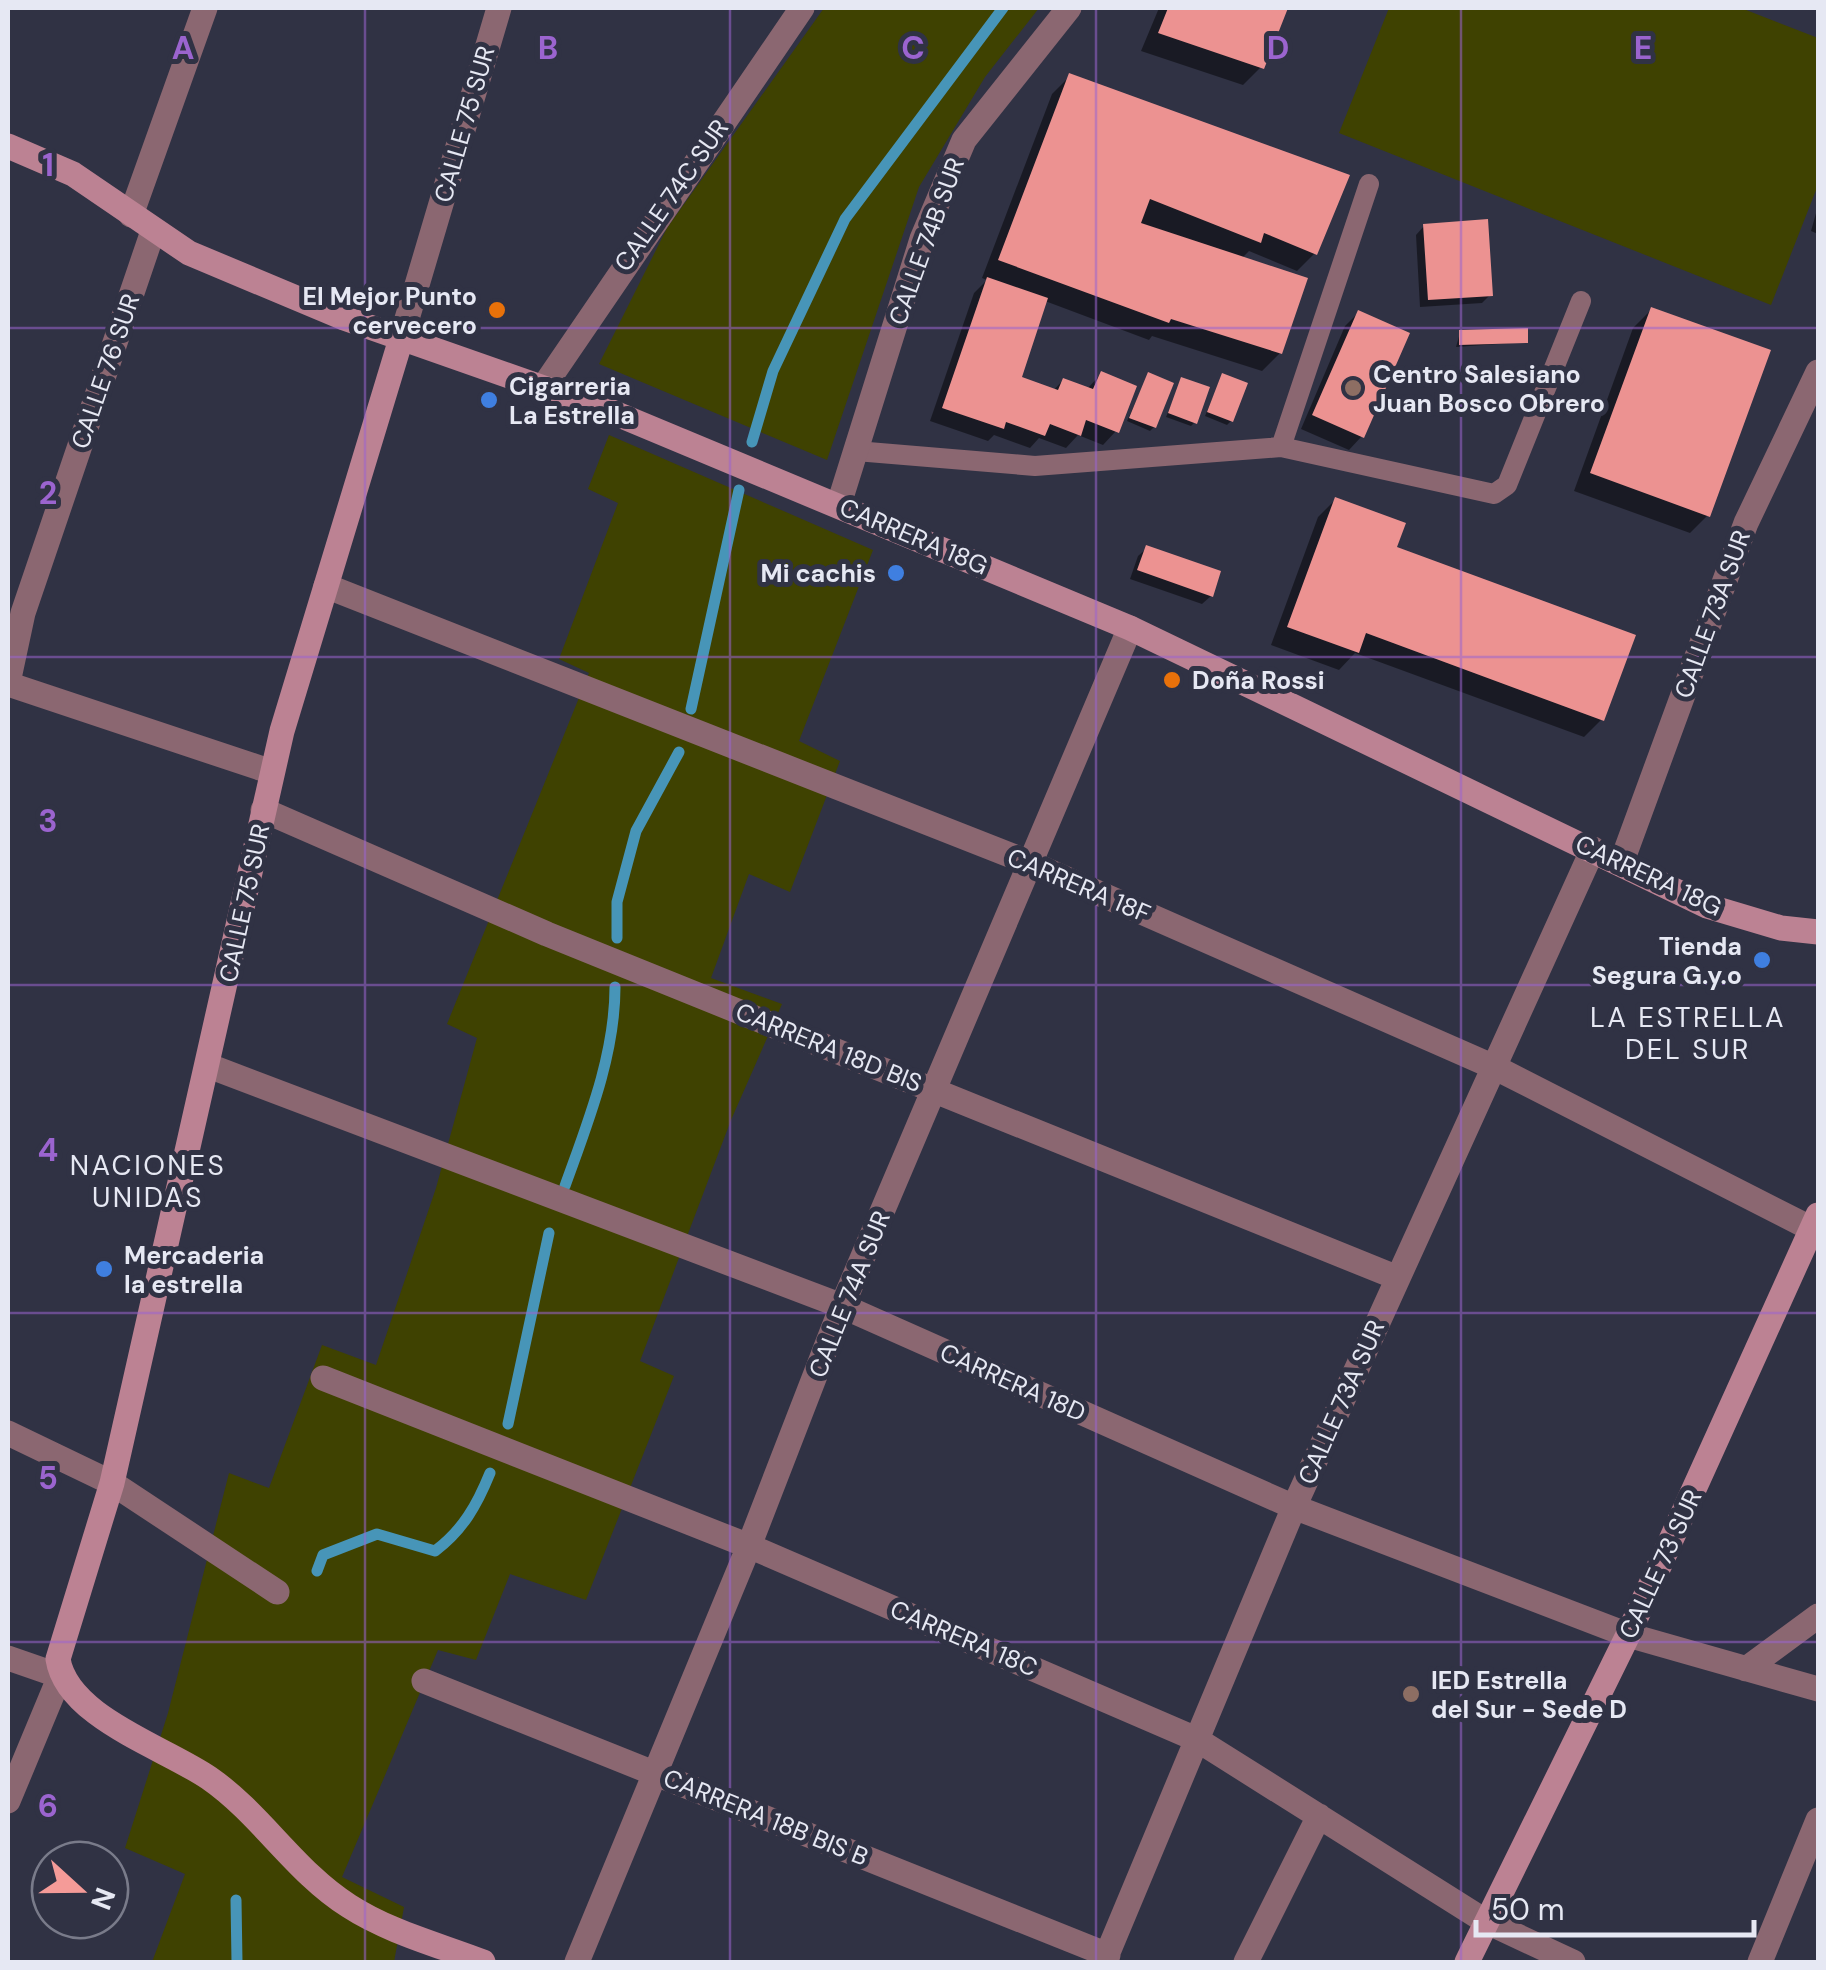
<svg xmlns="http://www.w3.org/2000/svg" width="1826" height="1970" viewBox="0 0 1826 1970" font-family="'DM Sans',sans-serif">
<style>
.green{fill:#3f4201}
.shadow{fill:#0007}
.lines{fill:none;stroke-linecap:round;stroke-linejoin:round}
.stream{stroke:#4795b8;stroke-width:11}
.building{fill:#ec9291}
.lane{stroke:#8b6771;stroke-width:20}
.street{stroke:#8b6771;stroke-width:25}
.secondary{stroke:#bc8293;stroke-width:25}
.grid{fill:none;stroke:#9b64cf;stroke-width:2.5;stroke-opacity:0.55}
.food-dot{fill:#e8710a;stroke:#303244;stroke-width:4}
.education-dot{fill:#8d6e63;stroke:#303244;stroke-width:4}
.shop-dot{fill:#3f7fe0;stroke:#303244;stroke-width:4}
.labels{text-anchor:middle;stroke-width:10;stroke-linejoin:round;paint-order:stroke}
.street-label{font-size:25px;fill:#e6e8f3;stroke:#303244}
.poi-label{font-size:25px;font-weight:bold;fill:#e6e8f3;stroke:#303244;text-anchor:start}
.neighbourhood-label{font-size:28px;letter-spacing:2.5px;fill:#e6e8f3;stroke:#303244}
.grid-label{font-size:32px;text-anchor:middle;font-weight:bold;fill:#9b64cf;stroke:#303244;stroke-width:10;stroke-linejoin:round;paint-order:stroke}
</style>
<rect width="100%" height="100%" fill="#303244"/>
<!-- green -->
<path class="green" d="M824,8H1039L985,77L919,187L827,460L599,364L667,228Z
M1389,8H1741L1818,38V185L1771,305L1339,133Z
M609,435L873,550L799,741L840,761L790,892L749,874L711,978L782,1004L731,1120L640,1361L674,1376L586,1600L510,1574L476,1660L438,1650L342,1877L404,1907L394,1962H152L185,1874L125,1848L168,1713L229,1473L269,1488L322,1345L376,1365L436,1188L477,1038L447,1024L589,673L559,659L618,503L588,489Z"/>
<!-- shadow -->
<path class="shadow" d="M1159,8H1285L1261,67L1243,85L1141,51Z
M1070,76L1315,253L1297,271L1249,251L1242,258L1280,353L1262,371L1152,336L1149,340L1045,301L1018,378L1053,391L1063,380L1087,389L1101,374L1116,431L1103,445L1078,435L1066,448L1039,438L1030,448L994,435L988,441L930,421L974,293L987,280L982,278L1052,94Z
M1818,206V234L1811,231Z
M1424,226L1490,295L1482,303L1420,307L1416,235Z
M1651,310L1708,515L1690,533L1574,491L1633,328Z
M1358,313L1362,436L1349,450L1301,429L1345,326Z
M1460,333L1526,342L1456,347Z
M1148,375L1154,427L1150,431L1127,421Z
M1222,376L1231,421L1227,425L1205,416Z
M1182,380L1195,422L1191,426L1166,417Z
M1336,499L1393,548L1602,719L1584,737L1355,653L1339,670L1271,645L1318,517Z
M1147,548L1211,596L1202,604L1130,579L1138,556Z"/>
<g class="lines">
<!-- stream -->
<path class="stream" d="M752,442L773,371L845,219L1003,8
M691,709L739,490
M617,938V902L636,831L679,752
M565,1186C588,1122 615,1055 615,987
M508,1424L549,1233
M317,1571L323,1555L377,1534L435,1551C463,1530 477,1505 490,1473
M236,1900L237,1962"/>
</g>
<!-- building -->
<path class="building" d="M1168,8H1288L1264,69L1158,33Z
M1069,73L1350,175L1317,255L1264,233L1261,243L1150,199L1141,223L1308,278L1282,354L1171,319L1169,323L998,260Z
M1488,219L1493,296L1428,300L1423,224Z
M987,277L1048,298L1022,377L1058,390L1063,378L1093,389L1101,371L1137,386L1119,433L1086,420L1081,436L1050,424L1045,436L1006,422L1004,429L942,408Z
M1651,307L1771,350L1710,517L1590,473Z
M1358,310L1410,333L1364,438L1312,415Z
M1528,328V343L1459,345V330Z
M1148,372L1174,383L1156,428L1129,418Z
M1222,373L1248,383L1233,422L1207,412Z
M1181,377L1210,387L1197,424L1168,413Z
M1335,497L1406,523L1397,547L1636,635L1604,721L1366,633L1359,653L1287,627Z
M1146,545L1221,571L1213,597L1137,570Z"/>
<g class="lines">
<!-- lane -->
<path class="lane" d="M1281,447L1369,184
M856,451L1035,466L1281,447L1494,494L1507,485L1581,301"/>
<!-- street -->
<path class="street" d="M131,215L205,8
M401,339L499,8
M544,386L802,8
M839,504L922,239L964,140L1069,8
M326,586L1030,863L1494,1067L1812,1229
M8,683L23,613L153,231
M8,684L272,772
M263,810L547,934L1398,1278
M1621,864L1746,523L1818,372
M209,1066L842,1306L1294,1507L1628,1635L1818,1689
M323,1378L749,1546L1196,1739L1485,1921L1573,1962
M8,1433L112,1483L277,1592
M8,1658L60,1676L8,1801
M1746,1669L1818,1616
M424,1681L1108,1955
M577,1962L749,1546L842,1306L1130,628
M1104,1962L1294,1507L1593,849
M1246,1962L1319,1816
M1760,1962L1818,1820"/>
<!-- secondary -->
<path class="secondary" d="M8,146L73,174L189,253L344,318L612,412L1130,628L1707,906L1781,928L1818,932
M401,339L282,731L112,1483L58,1659C67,1717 164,1747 209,1778C261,1814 295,1872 349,1906C389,1932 439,1945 483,1962
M1467,1962L1628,1635L1818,1215"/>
</g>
<!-- grid -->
<path class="grid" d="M365,8V1962M730,8V1962M1096,8V1962M1461,8V1962M8,328H1818M8,657H1818M8,985H1818M8,1313H1818M8,1642H1818"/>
<!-- markers -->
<g class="food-dot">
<circle cx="497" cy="310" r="10"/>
<circle cx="1172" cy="680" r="10"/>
</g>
<g class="education-dot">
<circle cx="1353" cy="388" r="10"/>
<circle cx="1411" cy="1694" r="10"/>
</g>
<g class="shop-dot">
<circle cx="489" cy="400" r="10"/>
<circle cx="896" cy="573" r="10"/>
<circle cx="1762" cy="960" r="10"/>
<circle cx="104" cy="1269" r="10"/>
</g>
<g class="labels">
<!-- street labels -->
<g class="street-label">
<text transform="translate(464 124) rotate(-74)" y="9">CALLE 75 SUR</text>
<text transform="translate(671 195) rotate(-55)" y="9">CALLE 74C SUR</text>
<text transform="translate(926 241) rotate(-70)" y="9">CALLE 74B SUR</text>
<text transform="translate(105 371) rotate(-71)" y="9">CALLE 76 SUR</text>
<text transform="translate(914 536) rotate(23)" y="9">CARRERA 18G</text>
<text transform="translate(1712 614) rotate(-70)" y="9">CALLE 73A SUR</text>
<text transform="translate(1649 875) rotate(25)" y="9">CARRERA 18G</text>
<text transform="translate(1079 885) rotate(23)" y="9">CARRERA 18F</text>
<text transform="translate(244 903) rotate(-78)" y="9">CALLE 75 SUR</text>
<text transform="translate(829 1047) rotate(22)" y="9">CARRERA 18D BIS</text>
<text transform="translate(849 1294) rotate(-68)" y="9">CALLE 74A SUR</text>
<text transform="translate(1013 1382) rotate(24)" y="9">CARRERA 18D</text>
<text transform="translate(1341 1402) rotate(-66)" y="9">CALLE 73A SUR</text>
<text transform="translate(1660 1564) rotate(-65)" y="9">CALLE 73 SUR</text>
<text transform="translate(964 1638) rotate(23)" y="9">CARRERA 18C</text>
<text transform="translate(766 1817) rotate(22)" y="9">CARRERA 18B BIS B</text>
</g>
<!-- poi labels -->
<g class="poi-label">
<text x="477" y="305" text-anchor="end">El Mejor Punto<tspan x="477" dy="29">cervecero</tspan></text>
<text x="1373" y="383">Centro Salesiano<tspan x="1373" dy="29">Juan Bosco Obrero</tspan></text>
<text x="509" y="395">Cigarreria<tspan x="509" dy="29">La Estrella</tspan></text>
<text x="876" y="582" text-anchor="end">Mi cachis</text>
<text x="1192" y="689">Doña Rossi</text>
<text x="1742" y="955" text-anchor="end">Tienda<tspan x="1742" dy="29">Segura G.y.o</tspan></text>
<text x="124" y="1264">Mercaderia<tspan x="124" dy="29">la estrella</tspan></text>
<text x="1431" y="1689">IED Estrella<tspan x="1431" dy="29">del Sur - Sede D</tspan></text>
</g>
<!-- neighbourhood labels -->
<g class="neighbourhood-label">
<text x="1688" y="1027">LA ESTRELLA<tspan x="1688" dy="32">DEL SUR</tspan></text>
<text x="148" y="1175">NACIONES<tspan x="148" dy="32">UNIDAS</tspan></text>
</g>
</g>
<g class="grid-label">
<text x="183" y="59">A</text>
<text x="548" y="59">B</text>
<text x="913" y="59">C</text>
<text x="1278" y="59">D</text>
<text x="1643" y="59">E</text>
<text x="48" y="176">1</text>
<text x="48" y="504">2</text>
<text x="48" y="832">3</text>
<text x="48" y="1161">4</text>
<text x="48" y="1489">5</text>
<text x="48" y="1817">6</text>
</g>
<!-- border -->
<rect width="1826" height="1970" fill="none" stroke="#e6e8f3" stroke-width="20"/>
<!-- north arrow -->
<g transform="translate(80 1890) rotate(111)"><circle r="48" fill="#303244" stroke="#797b8a" stroke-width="2.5"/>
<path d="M0-8L18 38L0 25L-18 38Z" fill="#f59b98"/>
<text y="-15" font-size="28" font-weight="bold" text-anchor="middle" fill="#e6e8f3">N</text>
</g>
<!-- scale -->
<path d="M1476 1920v15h278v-15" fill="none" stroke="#e6e8f3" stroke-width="5"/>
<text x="1491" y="1920" font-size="30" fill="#e6e8f3" stroke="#303244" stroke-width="8" paint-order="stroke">50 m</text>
</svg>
